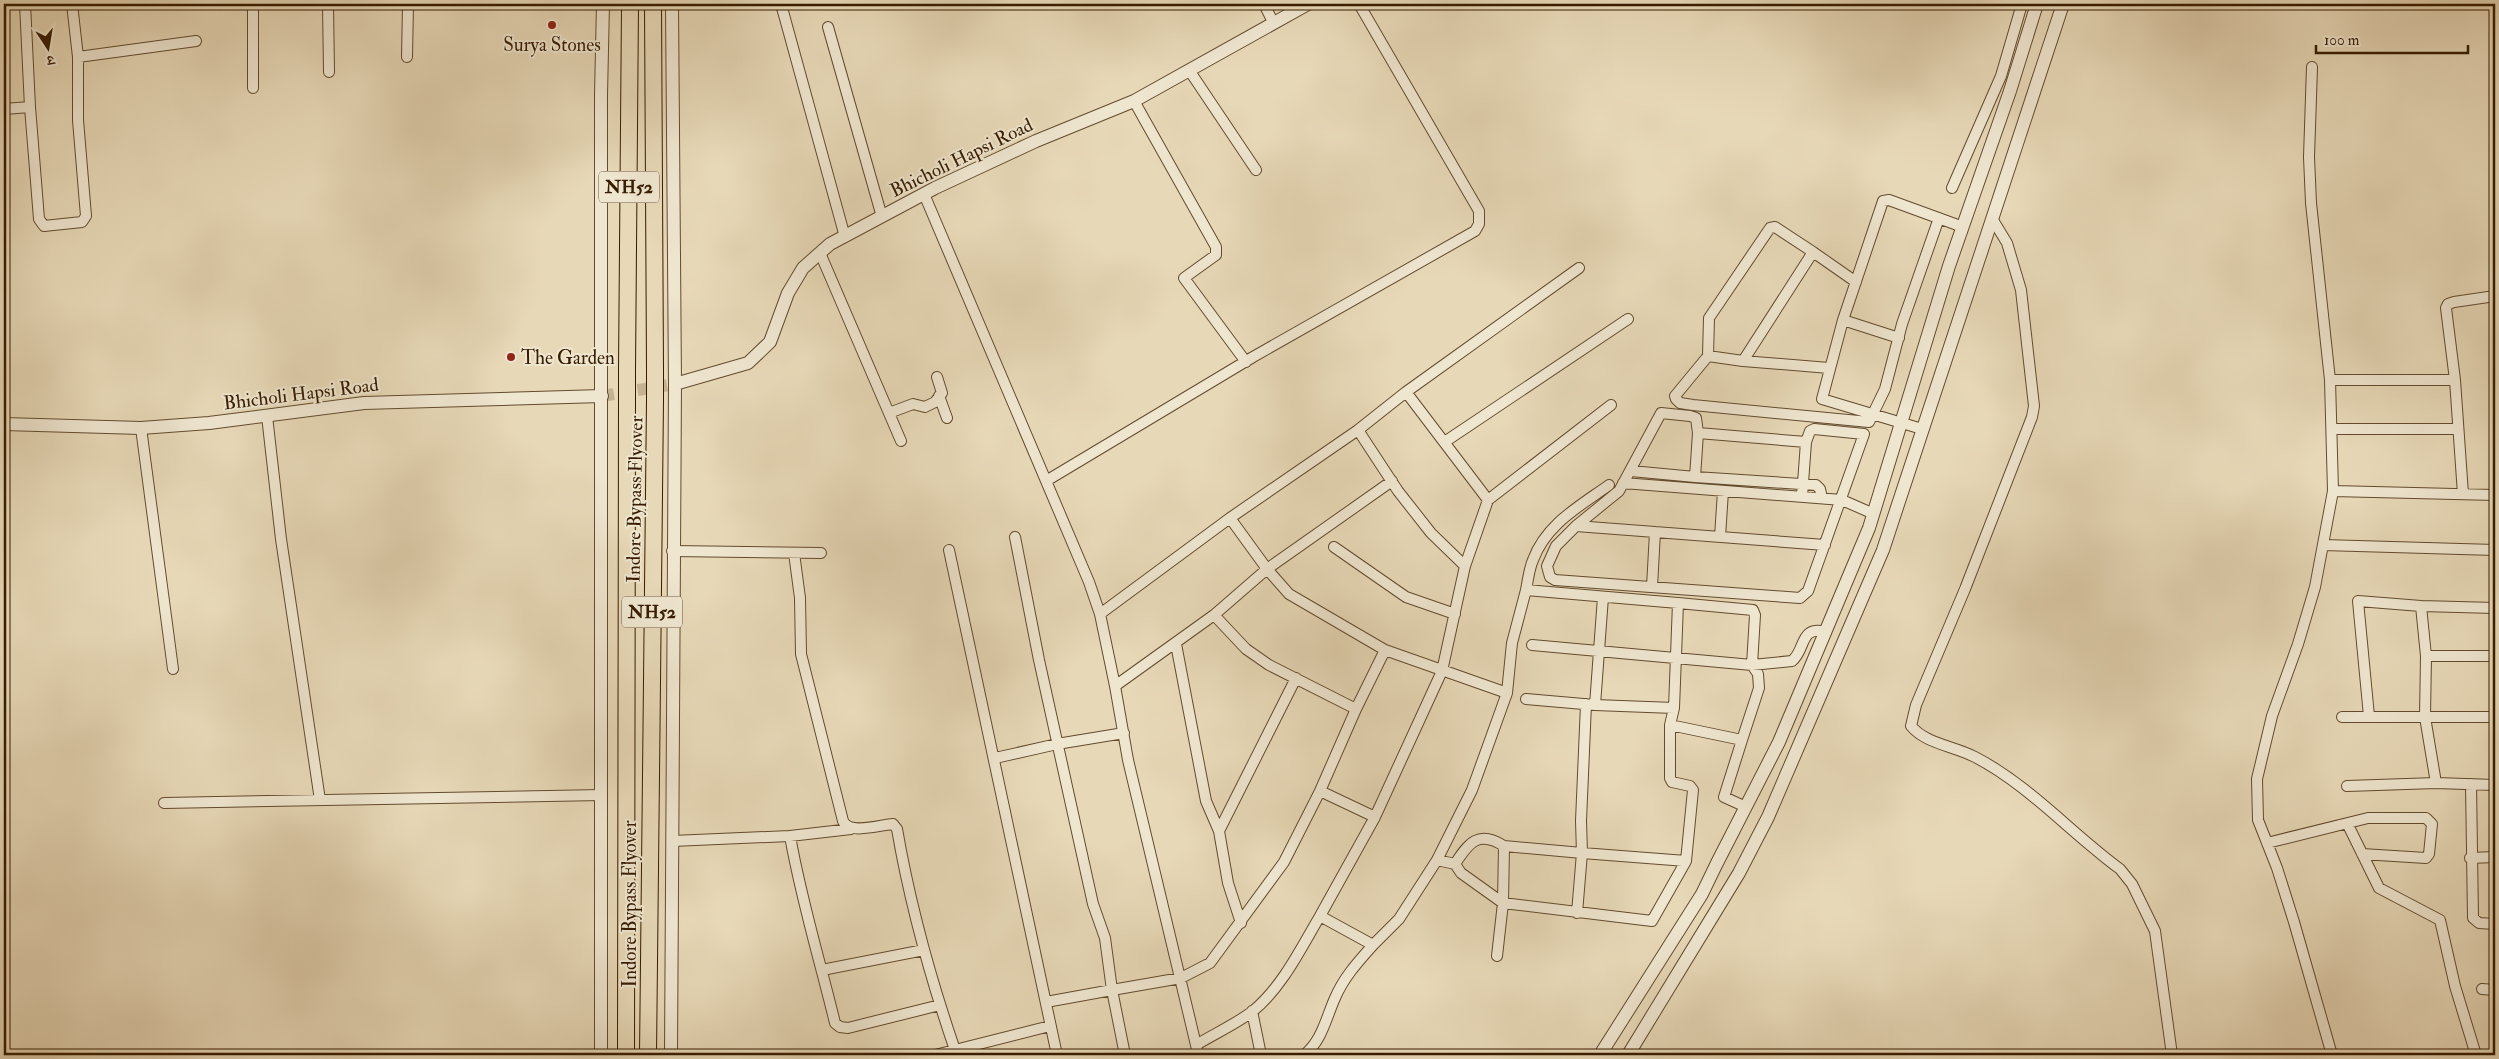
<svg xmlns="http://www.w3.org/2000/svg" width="2499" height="1059" viewBox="0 0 2499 1059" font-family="'IM FELL Double Pica','Noto Serif Devanagari',serif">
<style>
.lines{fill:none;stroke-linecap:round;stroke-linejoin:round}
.tertiary-tunnel{stroke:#c4b293;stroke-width:12;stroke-dasharray:12 6;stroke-linecap:butt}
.minor-casing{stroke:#634b2e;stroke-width:12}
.tertiary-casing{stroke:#634b2e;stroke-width:14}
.trunk-casing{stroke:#371c01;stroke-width:18}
.minor{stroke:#efe6d0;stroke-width:10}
.tertiary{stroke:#efe6d0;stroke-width:12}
.trunk{stroke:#e7d8b7;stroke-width:16}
.trunk-bridge-casing{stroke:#371c01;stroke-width:18;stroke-linecap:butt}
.trunk-bridge{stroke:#e7d8b7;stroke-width:16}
.poi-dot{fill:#8f2418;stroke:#efe6d0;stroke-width:2}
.labels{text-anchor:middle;stroke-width:4;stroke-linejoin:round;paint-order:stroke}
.shield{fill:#efe6d0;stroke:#6e593f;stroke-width:1}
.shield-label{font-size:18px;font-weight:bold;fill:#371c01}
.poi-label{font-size:19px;fill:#371c01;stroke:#efe6d0}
.street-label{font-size:19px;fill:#371c01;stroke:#efe6d0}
</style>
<rect width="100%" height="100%" fill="#e7d8b7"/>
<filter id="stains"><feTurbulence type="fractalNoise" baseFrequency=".004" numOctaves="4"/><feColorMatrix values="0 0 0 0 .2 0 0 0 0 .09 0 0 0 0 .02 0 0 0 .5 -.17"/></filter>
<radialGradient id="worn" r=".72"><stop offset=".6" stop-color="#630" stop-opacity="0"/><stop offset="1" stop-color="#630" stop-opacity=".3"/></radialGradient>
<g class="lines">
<!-- tertiary-tunnel -->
<path class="tertiary-tunnel" d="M602,396L675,384"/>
<defs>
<path id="minor" d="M25,4L30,107L39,219L44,226L82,222L86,216L78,120V57L72,4
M253,4V88
M328,4L329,72
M781,4L845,237
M1264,4L1273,22
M828,27L882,217
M78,57L196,41
M407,57L408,4
M2312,67L2309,157L2311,203L2330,380L2333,491L2315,587L2298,644L2272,716L2257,779L2258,820L2277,868L2294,922L2332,1055
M1189,70L1256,170
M1134,101L1216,247V255L1184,278L1246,362
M4,109L30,107
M1952,188L2001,76L2022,4
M924,194L1089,582L1100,614L1115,686L1214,615L1246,649L1269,665L1356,709L1385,650L1507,693L1472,790L1437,860L1399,919L1373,945L1320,916C1301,948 1283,986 1253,1011C1236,1024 1214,1034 1196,1045L1128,760L1115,686
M1993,220L2007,243L2021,290L2034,406L2032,417L1965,589L1916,705L1911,726C1926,744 1954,746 1975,757C2029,785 2071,833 2120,869L2132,884L2155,931L2172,1055
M820,253L901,441
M1856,282L1813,252L1743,361L1708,356L1675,396L1676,399L1680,403L1693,405L1869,422L1885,389L1902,324L1939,218
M1843,320L1899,338
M1708,356L1709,318L1770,228L1775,227L1813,252
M1743,361L1829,368
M2330,380H2455
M1406,392L1488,500L1611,405
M939,396L947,418
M889,413L913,404L925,407L935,402L942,393L937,377
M267,416L281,539L320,800
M141,428L173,669
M1922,429L1822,399L1843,320L1883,201L1889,200L1963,227
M2333,429H2458
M1698,433L1696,418L1690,416L1661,413L1619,491L1576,526L1556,546L1547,566L1550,577L1555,580L1800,598L1808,591L1864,434L1814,429L1810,431L1806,442L1802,497
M1446,441L1628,319
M1631,471L1695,477L1698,433L1806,442
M1695,477L1816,485L1820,489L1822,498
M1046,481L1253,357L1475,231L1479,224V211L1359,4
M1623,483L1842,500L1874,514
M2333,491L2495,495
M2463,494L2455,380L2446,308L2448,304L2454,302L2495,296
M4,514V522
M1230,518L1358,430
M1576,526L1825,545
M1015,537L1039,660L1093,904L1105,938L1112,990L1046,1002
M1720,537L1723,491
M2323,545L2495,550
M1334,547L1406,597L1455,614
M949,550L1057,1055
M672,551L821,553
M794,553L800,598L801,654L843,821C849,835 880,825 893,824L897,829C910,904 930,977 955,1050
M1465,566L1488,500
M1652,587L1655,532
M1526,590C1528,580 1529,569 1533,560C1546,524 1580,506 1609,485
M1100,614L1230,518L1267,569L1392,481
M1214,615L1267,569L1289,594L1385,650
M1176,644L1206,801L1219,831L1228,883L1241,923
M1532,645L1752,665L1792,661C1806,650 1799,625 1826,632
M2426,656H2495
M1507,693L1512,643L1526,590L1678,603L1674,708L1595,705L1526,699
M1586,704L1581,821L1582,853L1686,861L1693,790L1690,786L1672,782L1670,778V725
M1595,705L1603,597
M1674,708L1670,725L1742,740L1759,688L1758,674L1752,665L1755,615L1753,610L1678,603
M2369,716L2358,601L2421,606
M2342,717H2495
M1742,740L1724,797L1746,807
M995,758L1057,744L1124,733
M2436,783L2425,717L2426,656L2421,606L2495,608
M2471,784L2473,918L2479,923L2495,924
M2347,786L2436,783L2495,785
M164,803L602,795
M1375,817L1442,671L1465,566L1431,533L1398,491L1358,430L1406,392L1579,268
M2348,825L2379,888L2440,920L2455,986L2476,1055
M1219,831L1296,678
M790,836C801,899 820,961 835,1023L840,1027L848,1028L940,1005
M672,841L790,836L851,829
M2267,843L2368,818H2426L2432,824L2429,854L2426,858L2362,854
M2470,858L2495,857
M1437,860L1455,864C1469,842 1479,830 1504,846L1582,853L1577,913
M1455,864L1461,873L1503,903L1652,921L1686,861
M1320,916L1375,817L1320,791
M1497,956L1503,903L1504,846
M822,970L924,950
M2482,989L2495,990
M1252,1011L1261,1055
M1196,1045L1198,1055
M935,1055L1050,1026
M1125,1055L1112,990L1181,978L1210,963L1284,862L1320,791L1356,709
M1304,1055C1322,1041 1326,1018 1335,998C1344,977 1358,962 1373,945
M1949,1055H1960"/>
<path id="tertiary" d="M675,384L748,363L770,342L788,293L803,268L830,244L935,188L1036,141L1134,101L1308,4
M4,424L141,428L209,423L364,403L602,396
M601,1055V95L603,4
M671,1055L675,384L672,4
M1600,1055L1702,894L1717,863L1779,742L1869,528L1949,266L2010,91L2037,4
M1628,1055L1739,873L1768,817L1883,550L2063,4"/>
<path id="trunk" d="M653,4L655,369
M627,370L630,4
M626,1055L627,401
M648,1055L655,400"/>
</defs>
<!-- minor casing -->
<use href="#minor" class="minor-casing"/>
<!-- tertiary casing -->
<use href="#tertiary" class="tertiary-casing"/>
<!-- trunk casing -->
<use href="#trunk" class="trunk-casing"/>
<!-- minor -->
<use href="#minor" class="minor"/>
<!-- tertiary -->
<use href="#tertiary" class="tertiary"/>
<!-- trunk -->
<use href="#trunk" class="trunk"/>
<defs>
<path id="trunk-bridge" d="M627,370V401
M655,400V369"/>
</defs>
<!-- trunk-bridge casing -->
<use href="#trunk-bridge" class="trunk-bridge-casing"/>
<!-- trunk-bridge -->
<use href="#trunk-bridge" class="trunk-bridge"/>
</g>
<!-- markers -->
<g class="poi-dot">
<circle cx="552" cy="25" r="5"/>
<circle cx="511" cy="357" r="5"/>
</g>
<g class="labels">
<!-- shield labels -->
<g class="shield">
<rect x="599" y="171.5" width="60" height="31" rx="4"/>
<rect x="622" y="596.5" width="60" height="31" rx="4"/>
</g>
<g class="shield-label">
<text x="629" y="193">NH52</text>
<text x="652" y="618">NH52</text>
</g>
<!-- poi labels -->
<g class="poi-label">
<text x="552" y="51">Surya Stones</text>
<text x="521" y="364" text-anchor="start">The Garden</text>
</g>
<!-- street labels -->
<g class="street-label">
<text transform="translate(961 157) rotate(-26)" y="7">Bhicholi Hapsi Road</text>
<text transform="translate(301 393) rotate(-7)" y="7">Bhicholi Hapsi Road</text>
<text transform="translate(634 499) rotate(-89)" y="7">Indore Bypass Flyover</text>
<text transform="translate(629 904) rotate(-90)" y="7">Indore Bypass Flyover</text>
</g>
</g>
<!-- margin -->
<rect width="2499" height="1059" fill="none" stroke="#e7d8b7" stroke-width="20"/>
<rect x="5" y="5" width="2489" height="1049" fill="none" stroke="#371c01" stroke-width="2.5"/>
<rect x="10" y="10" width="2479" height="1039" fill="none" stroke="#371c01"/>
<!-- north arrow -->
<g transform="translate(48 48) rotate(168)" stroke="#efe6d0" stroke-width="4" paint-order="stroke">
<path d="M0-4L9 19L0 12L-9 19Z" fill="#371c01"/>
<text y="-8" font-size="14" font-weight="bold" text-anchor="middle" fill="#371c01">उ</text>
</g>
<!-- scale -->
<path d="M2316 45v8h152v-8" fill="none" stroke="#371c01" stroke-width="2.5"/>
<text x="2324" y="45" font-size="15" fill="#371c01" stroke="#efe6d0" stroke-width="4" paint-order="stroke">100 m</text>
<rect width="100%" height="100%" filter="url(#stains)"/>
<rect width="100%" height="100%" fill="url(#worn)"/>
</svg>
